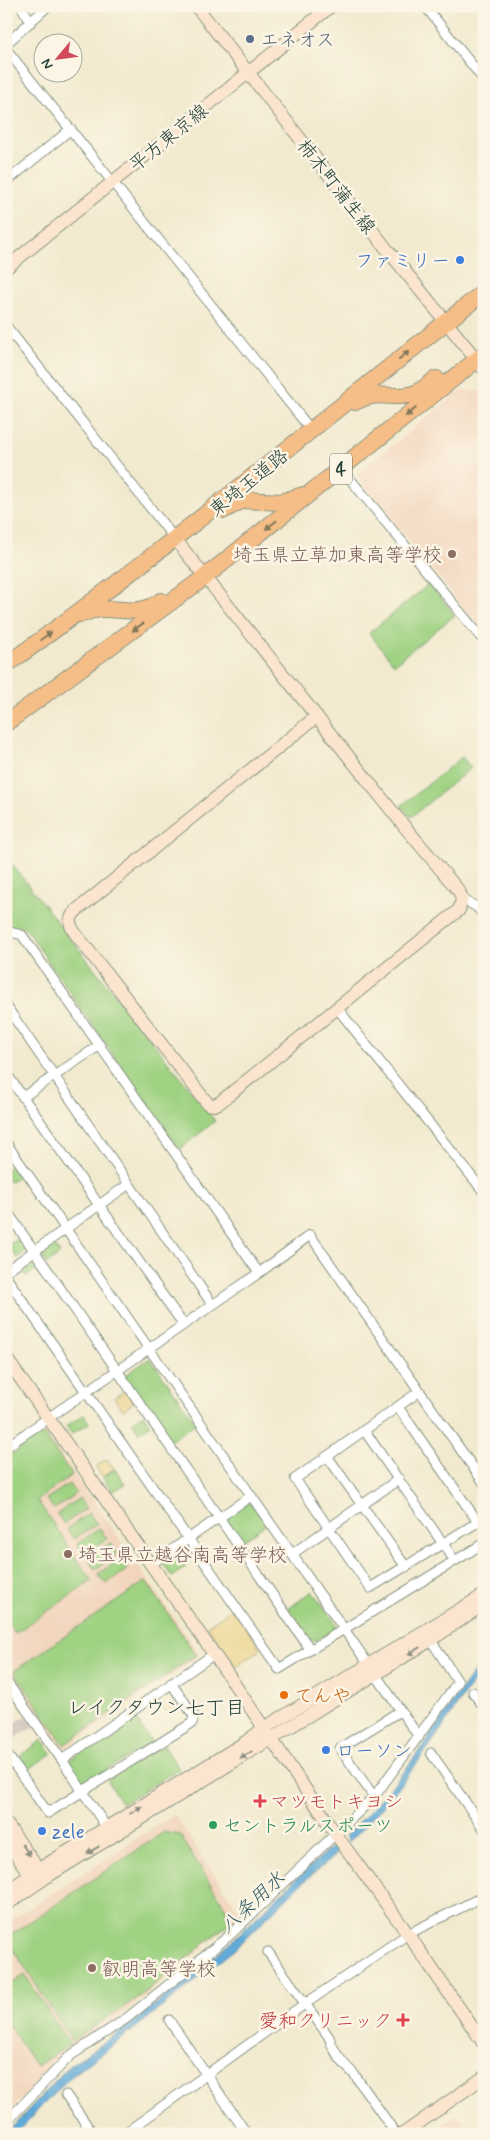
<svg xmlns="http://www.w3.org/2000/svg" width="490" height="2140" viewBox="0 0 490 2140" font-family="Mynerve,'Klee One',sans-serif">
<style>
.built{fill:#f2d5bd}
.industrial{fill:#cfc1ba}
.green{fill:#9fd282;stroke:#5f885b}
.sand{fill:#eeda9e;stroke:#868c69}
.water{fill:#61abd9;stroke:#407486}
.lines{fill:none;stroke-linecap:round;stroke-linejoin:round}
.street-casing{stroke:#889482;stroke-width:11}
.secondary-casing{stroke:#889482;stroke-width:14}
.highway-casing{stroke:#889482;stroke-width:18}
.street{stroke:#fff;stroke-width:9}
.secondary{stroke:#fbe5cf;stroke-width:12}
.highway{stroke:#f6be87;stroke-width:16}
.oneway{fill:#807759}
.oneway2{fill:#8d9182}
.service-dot{fill:#5c6f8a;stroke:#fcf5e5;stroke-width:2}
.shop-dot{fill:#3f7fe0;stroke:#fcf5e5;stroke-width:2}
.education-dot{fill:#8d6e63;stroke:#fcf5e5;stroke-width:2}
.food-dot{fill:#e8710a;stroke:#fcf5e5;stroke-width:2}
.health-dot{fill:#e0444e;stroke:#fcf5e5;stroke-width:2}
.leisure-dot{fill:#2e9e5b;stroke:#fcf5e5;stroke-width:2}
.labels{text-anchor:middle;stroke-width:5;stroke-linejoin:round;paint-order:stroke}
.shield{fill:#fcf5e5;stroke:#617469;stroke-width:1}
.shield-label{font-size:18px;font-weight:bold;fill:#1f3d34}
.service-label{font-size:19px;fill:#4e5e75;stroke:#fcf5e5;text-anchor:start}
.street-label{font-size:19px;fill:#1f3d34;stroke:#fcf5e5}
.shop-label{font-size:19px;fill:#366cbe;stroke:#fcf5e5;text-anchor:start}
.education-label{font-size:19px;fill:#785e54;stroke:#fcf5e5;text-anchor:start}
.food-label{font-size:19px;fill:#c56008;stroke:#fcf5e5;text-anchor:start}
.health-label{font-size:19px;fill:#be3a42;stroke:#fcf5e5;text-anchor:start}
.leisure-label{font-size:19px;fill:#27864d;stroke:#fcf5e5;text-anchor:start}
.neighbourhood-label{font-size:20px;fill:#1f3d34;stroke:#fcf5e5}
.water-label{font-size:20px;font-style:italic;fill:#335e66;stroke:#fcf5e5}
</style>
<rect width="100%" height="100%" fill="#fcf5e5"/>
<filter id="ink" filterUnits="userSpaceOnUse"><feTurbulence type="fractalNoise" baseFrequency=".02" numOctaves="2"/><feDisplacementMap in="SourceGraphic" scale="10" xChannelSelector="R" yChannelSelector="G"/><feConvolveMatrix kernelMatrix="1 2 1 2 8 2 1 2 1" color-interpolation-filters="sRGB"/></filter>
<filter id="wash" filterUnits="userSpaceOnUse"><feTurbulence type="fractalNoise" baseFrequency=".0096" numOctaves="4" result="noise"/><feDisplacementMap in="SourceGraphic" scale="20" xChannelSelector="R" yChannelSelector="G"/><feGaussianBlur stdDeviation="1.12" result="paint"/><feColorMatrix in="noise" values="0 0 0 0 0 0 0 0 0 0 0 0 0 0 0 0 0 1.4 0 .05"/><feComposite in="paint" operator="in"/></filter>
<g filter="url(#wash)">
<rect width="100%" height="100%" fill="#f2eacf"/>
<!-- built -->
<path class="built" d="M461,390L484,392V633L356,475Z
M41,1431L45,1432L198,1652L197,1658L65,1749L60,1747L10,1674L6,1677V1456Z
M174,1815L241,1914L125,2013L68,2052L6,2114V1923Z
M457,2115L470,2134H429Z"/>
<!-- industrial -->
<path class="industrial" d="M26,1716L33,1727L6,1744V1728Z"/>
<!-- green -->
<path class="green" d="M429,584L455,615L394,664L369,633Z
M462,757L471,768L411,817L401,806Z
M6,857L215,1121L179,1150L26,929L6,924Z
M14,1164L21,1175L9,1182L6,1178V1169Z
M20,1238L27,1249L25,1253L17,1258L8,1245Z
M53,1243L60,1254L47,1264L41,1255L42,1251Z
M31,1258L36,1260L41,1267L26,1276L19,1266Z
M150,1358L196,1423L170,1441L124,1376Z
M143,1414L150,1425L139,1433L132,1422Z
M84,1415L89,1423L72,1434L66,1426Z
M40,1435H44L72,1475L37,1500L92,1581L15,1633L6,1619V1458Z
M115,1469L125,1484L113,1492L103,1478Z
M69,1484L76,1494L54,1509L46,1499Z
M79,1498L86,1509L64,1524L57,1514Z
M246,1503L252,1504L266,1524L241,1542L227,1522L229,1516Z
M89,1513L97,1524L74,1539L67,1529Z
M100,1528L107,1539L85,1554L77,1544Z
M110,1543L117,1554L95,1569L88,1559Z
M177,1553L186,1567L172,1577L162,1562Z
M121,1558L128,1569L106,1584L98,1574Z
M146,1581L196,1655L64,1745L14,1671Z
M312,1591L336,1624L334,1630L315,1641L309,1640L288,1609Z
M133,1715L152,1743L85,1783L81,1781L69,1764L70,1760Z
M42,1740L52,1753L25,1772L16,1759Z
M164,1745L179,1769L122,1804L107,1780Z
M164,1832L180,1835L233,1920L142,1995L72,2041L6,1938Z
M25,1975L70,2045L36,2066L6,2021V1987Z"/>
<!-- sand -->
<path class="sand" d="M126,1390L134,1402L123,1410L114,1398Z
M107,1459L114,1469L102,1477L96,1467Z
M233,1608L261,1649L235,1667L207,1626Z
M168,1691L173,1692L180,1704L166,1713L156,1699Z"/>
<!-- water -->
<path class="water" d="M484,1659C484,1675 470,1685 462,1698C428,1750 393,1799 349,1842L345,1836C374,1809 399,1779 422,1747C443,1718 461,1687 484,1659Z
M335,1844L341,1850L301,1884L235,1949L133,2030L68,2079L15,2134H6L69,2066L131,2024L231,1942L300,1875Z"/>
</g>
<g filter="url(#ink)">
<g class="lines">
<defs>
<path id="street" d="M21,6L31,22
M425,6L484,80
M6,44L48,6
M6,49L311,430
M6,182L71,129
M6,326L175,539
M341,468L484,641
M462,899L477,907L484,916
M6,931L22,935L259,1273
M6,1006L212,1304
M337,1008L484,1192
M6,1073L183,1324
M23,1097L100,1045
M6,1143L419,1737
M6,1210L310,1649
M6,1271L129,1184
M6,1277L279,1669L484,1543
M398,1407L478,1522L370,1588L295,1479L420,1391
M364,1430L455,1561
M6,1447L259,1273L310,1235L484,1483
M327,1456L406,1567
M292,1554L399,1479
M151,1564L251,1496
M6,1681L62,1760L214,1654
M473,1692L484,1707
M6,1753L48,1813L192,1723L194,1716L171,1683
M431,1753L484,1829
M62,1760L109,1831
M374,1797L340,1748L400,1711
M268,1952L329,2037C333,2051 344,2065 354,2074L396,2134
M169,2020L247,2134
M66,2095L93,2134
M6,2122L70,2056L127,2018L230,1935L374,1797L458,1682L431,1640
M124,2134L296,2010L408,1934L484,1896"/>
<path id="secondary" d="M196,6L386,248L484,369
M6,268L331,6
M175,539L404,826L459,891L462,899L459,910L454,914L219,1103L214,1105L208,1104L75,933C68,923 69,918 77,910L316,717
M6,1358L214,1654L337,1836L408,1934L484,2044
M6,1823L43,1876
M6,1840L35,1882
M6,1892L39,1869L244,1743L264,1728L484,1595
M6,1905L45,1878L431,1640L484,1604
M403,2134L484,2077"/>
<path id="highway" d="M355,402C380,388 391,401 413,394C422,391 429,384 436,379
M224,510L243,500L281,502L303,495
M82,614C111,600 132,622 161,601
M6,665C171,547 325,417 484,292
M6,723L205,577L484,354"/>
</defs>
<!-- street casing -->
<use href="#street" class="street-casing"/>
<!-- secondary casing -->
<use href="#secondary" class="secondary-casing"/>
<!-- highway casing -->
<use href="#highway" class="highway-casing"/>
<!-- street -->
<use href="#street" class="street"/>
<!-- secondary -->
<use href="#secondary" class="secondary"/>
<!-- highway -->
<use href="#highway" class="highway"/>
</g>
<!-- one-way arrows -->
<defs><path id="oneway-solid" d="M-6-.8H1V-3.2L6.5 0L1 3.2V.8H-6Z" transform="scale(1.25)"/></defs>
<g class="oneway">
<use href="#oneway-solid" transform="translate(404 355) rotate(-39)"/>
<use href="#oneway-solid" transform="translate(411 412) rotate(141)"/>
<use href="#oneway-solid" transform="translate(271 525) rotate(142)"/>
<use href="#oneway-solid" transform="translate(138 627) rotate(144)"/>
<use href="#oneway-solid" transform="translate(46 636) rotate(-35)"/>
</g>
<g class="oneway2">
<use href="#oneway-solid" transform="translate(414 1651) rotate(148)"/>
<use href="#oneway-solid" transform="translate(246 1755) rotate(148)"/>
<use href="#oneway-solid" transform="translate(136 1810) rotate(-32)"/>
<use href="#oneway-solid" transform="translate(26 1850) rotate(56)"/>
<use href="#oneway-solid" transform="translate(93 1850) rotate(149)"/>
</g>
</g>
<!-- markers -->
<circle class="service-dot" cx="250" cy="39" r="5"/>
<g class="shop-dot">
<circle cx="460" cy="260" r="5"/>
<circle cx="326" cy="1750" r="5"/>
<circle cx="42" cy="1831" r="5"/>
</g>
<g class="education-dot">
<circle cx="452" cy="554" r="5"/>
<circle cx="68" cy="1554" r="5"/>
<circle cx="92" cy="1968" r="5"/>
</g>
<circle class="food-dot" cx="284" cy="1695" r="5"/>
<g class="health-dot">
<path d="M257.5 1793.5h5v5h5v5h-5v5h-5v-5h-5v-5h5z"/>
<path d="M400.5 2012.5h5v5h5v5h-5v5h-5v-5h-5v-5h5z"/>
</g>
<circle class="leisure-dot" cx="213" cy="1825" r="5"/>
<g class="labels">
<!-- shield labels -->
<rect class="shield" x="330" y="453.5" width="22" height="31" rx="4"/>
<g class="shield-label">
<text x="341" y="475">4</text>
</g>
<!-- service labels -->
<g class="service-label">
<text x="260" y="46">エネオス</text>
</g>
<!-- street labels -->
<g class="street-label">
<text transform="translate(168 137) rotate(-39)" y="7">平方東京線</text>
<text transform="translate(337 186) rotate(52)" y="7">柿木町蒲生線</text>
<text transform="translate(248 482) rotate(-39)" y="7">東埼玉道路</text>
</g>
<!-- shop labels -->
<g class="shop-label">
<text x="450" y="267" text-anchor="end">ファミリー</text>
<text x="336" y="1757">ローソン</text>
<text x="52" y="1838">zele</text>
</g>
<!-- education labels -->
<g class="education-label">
<text x="442" y="561" text-anchor="end">埼玉県立草加東高等学校</text>
<text x="78" y="1561">埼玉県立越谷南高等学校</text>
<text x="102" y="1975">叡明高等学校</text>
</g>
<!-- food labels -->
<g class="food-label">
<text x="294" y="1702">てんや</text>
</g>
<!-- health labels -->
<g class="health-label">
<text x="270" y="1808">マツモトキヨシ</text>
<text x="392" y="2027" text-anchor="end">愛和クリニック</text>
</g>
<!-- leisure labels -->
<g class="leisure-label">
<text x="223" y="1832">セントラルスポーツ</text>
</g>
<!-- neighbourhood labels -->
<g class="neighbourhood-label">
<text x="156" y="1714">レイクタウン七丁目</text>
</g>
<!-- water labels -->
<g class="water-label">
<text transform="translate(252 1902) rotate(-43)" y="7">八条用水</text>
</g>
</g>
<!-- margin -->
<rect width="490" height="2140" fill="none" stroke="#fcf5e5" stroke-width="25"/>
<!-- north arrow -->
<g transform="translate(58 58) rotate(241)"><circle r="24" fill="#fcf5e5" stroke="#a4ab9e"/>
<path d="M0-4L9 19L0 12L-9 19Z" fill="#d1495b"/>
<text y="-8" font-size="14" font-weight="bold" text-anchor="middle" fill="#1f3d34">N</text>
</g>
</svg>
